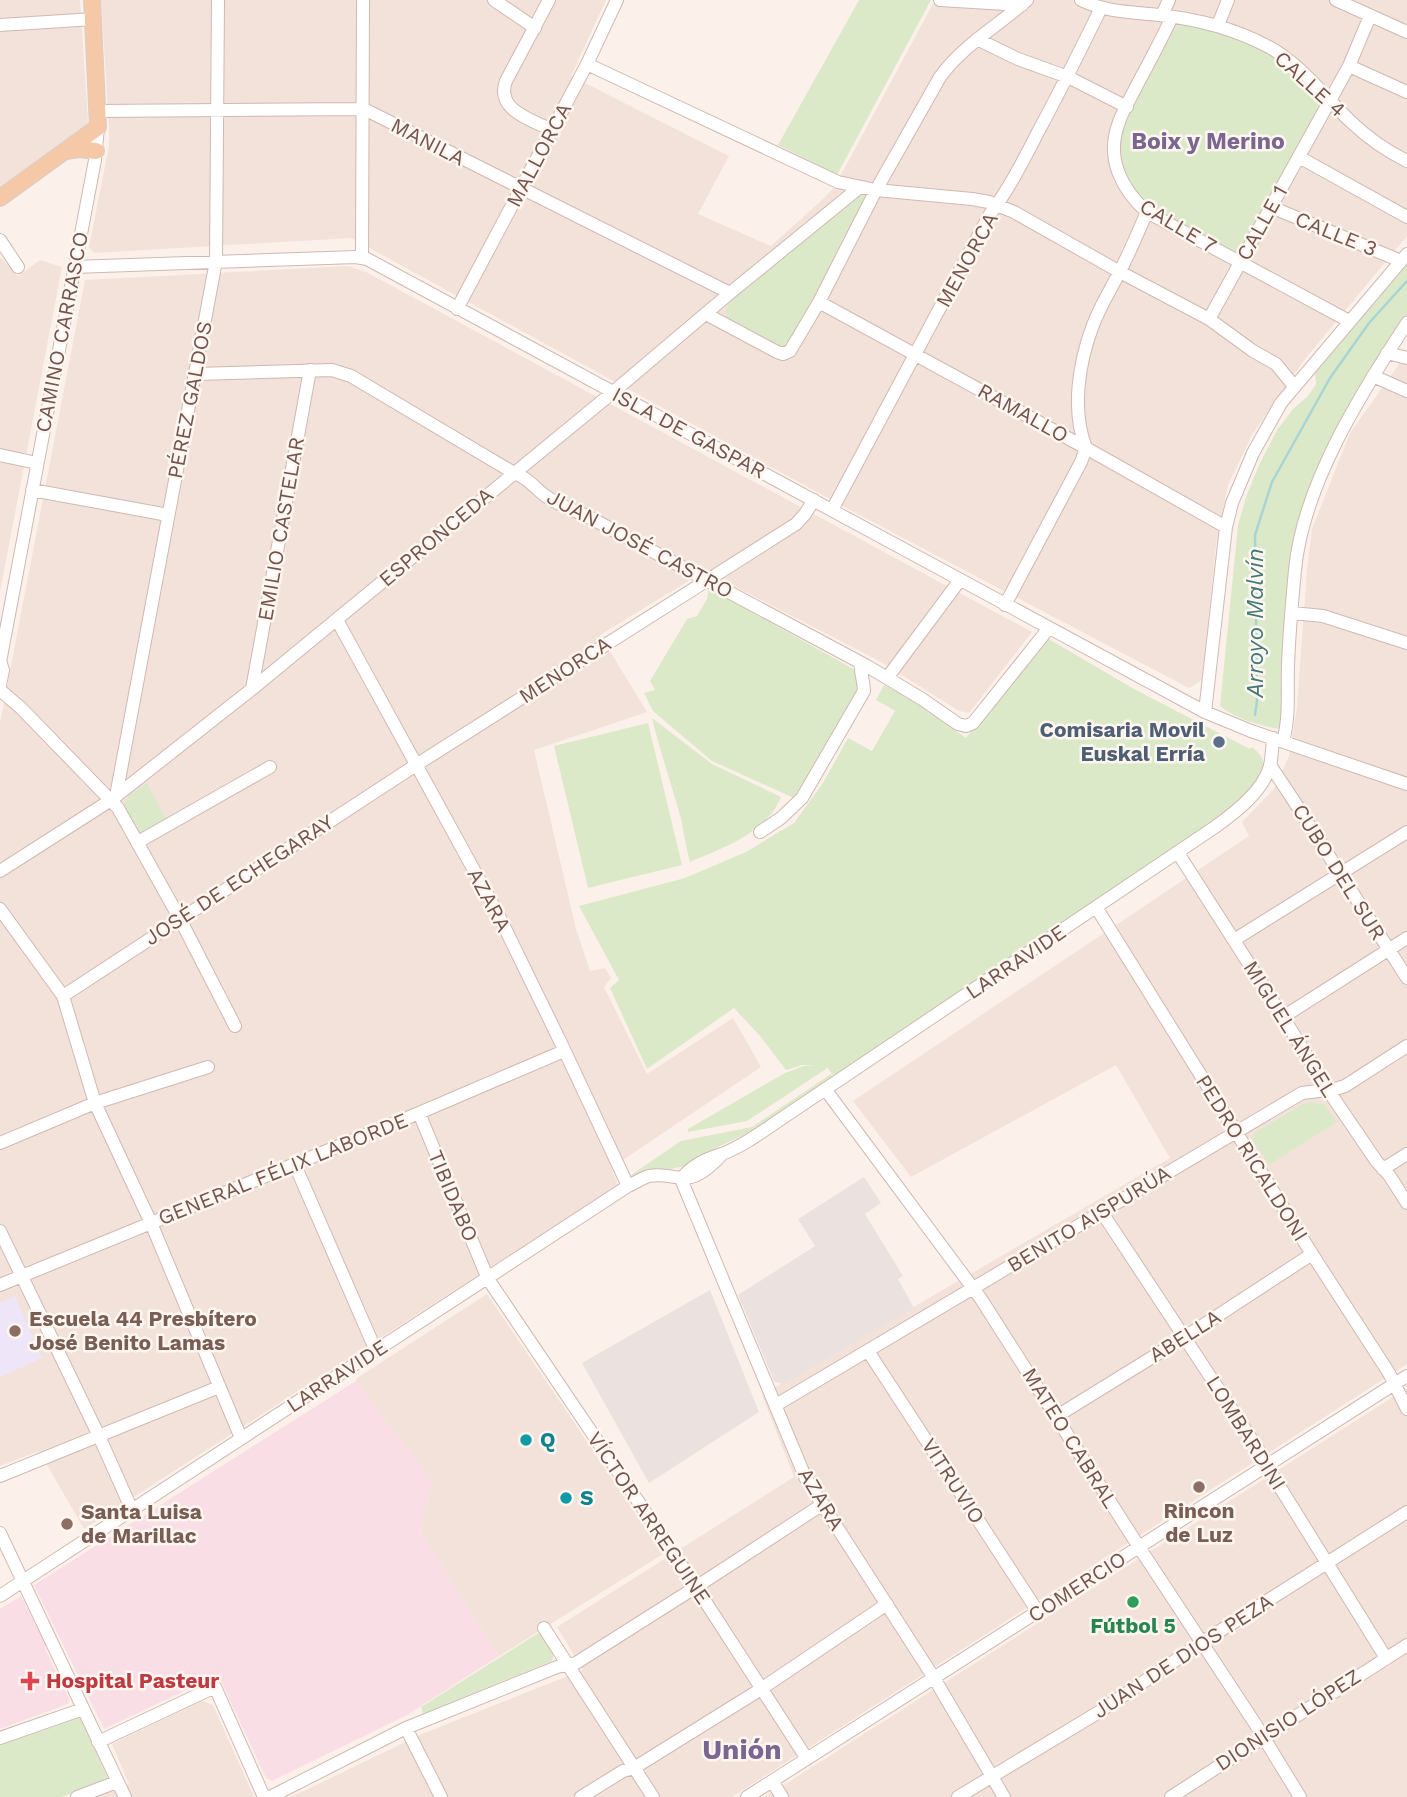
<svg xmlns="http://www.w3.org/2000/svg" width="1407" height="1797" viewBox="0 0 1407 1797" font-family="'Work Sans',sans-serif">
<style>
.residential{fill:#f3e2d9}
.industrial{fill:#ebe2df}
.education{fill:#eee6f8}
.medical{fill:#f9dee6}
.green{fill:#dce9c9}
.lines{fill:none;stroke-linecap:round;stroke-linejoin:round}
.stream{stroke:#a6d5d3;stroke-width:2.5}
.minor-casing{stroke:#cfb9b2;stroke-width:14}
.major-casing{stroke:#d8cfcd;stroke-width:18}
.minor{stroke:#fff;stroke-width:12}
.major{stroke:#f5c8a7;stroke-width:16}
.service-dot{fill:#5c6f8a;stroke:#fef6f0;stroke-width:2.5}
.education-dot{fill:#8d6e63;stroke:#fef6f0;stroke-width:2.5}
.culture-dot{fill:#0f9aa8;stroke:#fef6f0;stroke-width:2.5}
.leisure-dot{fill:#2e9e5b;stroke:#fef6f0;stroke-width:2.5}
.health-dot{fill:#e0444e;stroke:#fef6f0;stroke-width:2.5}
.labels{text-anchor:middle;stroke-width:5;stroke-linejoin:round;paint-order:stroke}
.street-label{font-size:21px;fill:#75544e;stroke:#fef6f0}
.service-label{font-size:21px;font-weight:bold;fill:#4e5e75;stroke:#fef6f0;text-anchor:end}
.education-label{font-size:21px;font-weight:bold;fill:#785e54;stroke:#fef6f0;text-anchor:start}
.culture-label{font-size:21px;font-weight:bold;fill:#0d838f;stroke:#fef6f0;text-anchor:start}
.leisure-label{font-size:21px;font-weight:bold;fill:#27864d;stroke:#fef6f0}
.health-label{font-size:21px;font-weight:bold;fill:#be3a42;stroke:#fef6f0;text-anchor:start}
.neighbourhood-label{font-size:23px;font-weight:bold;fill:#7a6690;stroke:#fef6f0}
.water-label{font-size:23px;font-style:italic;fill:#427876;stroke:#fef6f0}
.district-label{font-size:28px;font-weight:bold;fill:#7a6690;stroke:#fef6f0}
</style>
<rect width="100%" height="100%" fill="#fbf1ea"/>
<!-- residential -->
<path class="residential" d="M0,0H80L88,122L86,126L0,188Z
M101,0H606L571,76L729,156L698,214L771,246L824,198L835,186L935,0H1407V236L1305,359L1252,435L1228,485L1216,545L1202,680L1189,688L850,510L351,238L94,253L89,247L109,146V126Z
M0,257L18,276L40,260L62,267L0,592Z
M348,266L366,272L1032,632L969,713L959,711L881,662L705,571L600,635L647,712L534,750L576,929L590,971L605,968L611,978L604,987L647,1074L733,1018L761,1067L611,1168L618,1185L84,1529L39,1451L0,1466V723L85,280Z
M1407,353V1364L732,1797H291L422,1734L583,1670L557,1627L794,1477L762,1395L1170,1158L1116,1065L911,1177L853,1101L1249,836L1242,822L1274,789L1289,756L1297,707L1307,569L1312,529L1350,433Z
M487,1294L663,1554L499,1656L420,1531L433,1482L356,1381L357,1378Z
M1407,1388V1797H765Z
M202,1701L213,1705L254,1797H95L129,1784L112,1744Z"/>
<!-- industrial -->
<path class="industrial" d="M864,1177L881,1203L865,1214L903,1276L898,1279L914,1308L784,1384L779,1383L774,1381L738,1295L815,1246L798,1219Z
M710,1290L759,1412L649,1483L582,1363Z"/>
<!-- education -->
<path class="education" d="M15,1296L42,1358L0,1377V1303Z"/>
<!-- medical -->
<path class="medical" d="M356,1381L433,1482L420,1531L499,1656L407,1715L272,1781L266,1778L218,1675L104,1729L34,1585Z
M21,1596L46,1645L45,1647L47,1653L70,1700L68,1704L0,1729V1609Z"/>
<!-- green -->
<path class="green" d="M859,0H931L837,175L778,145Z
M1184,24C1231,35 1271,49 1306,83C1313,90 1320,95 1321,105L1241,250L1233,253L1150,206C1124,188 1114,153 1124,123C1127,113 1135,103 1140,94C1152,71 1164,48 1177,26Z
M865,194L867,195L792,344L783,348L728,320C722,309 730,303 737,296L860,195Z
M1407,261V316L1398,329L1306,504L1280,729C1260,726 1236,719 1220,706L1238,525L1246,497L1259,465L1277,430L1293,409L1308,396L1316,384L1315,370L1385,290Z
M709,588L857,671L859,693L796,799L712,761L653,711L644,693L655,690L650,681L687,619L697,616L707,599Z
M1047,638L1134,689L1250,749L1252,747C1258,752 1264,758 1264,766C1263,783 1230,808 1218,818L834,1077L827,1067L826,1069L747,1121L688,1132V1129L785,1073L804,1066L815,1065H802L786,1070L760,1036L734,1008L647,1069L610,988L619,980L579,906L685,878L746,852L794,823L823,783L848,738L872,751L895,711L876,700L884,685L916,703L966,738Z
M652,718L712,764L781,797C765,834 725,847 690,862C686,848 684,833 681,819C672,785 660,752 652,718Z
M648,723L682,865L588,888L554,746Z
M147,783L167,821L144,832H140L125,807C124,795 139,789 147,783Z
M831,1074L833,1077L756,1129L718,1147L686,1166L632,1176L631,1175L681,1141L752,1127Z
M1309,1102L1324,1104L1337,1122L1269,1165L1252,1139L1254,1133L1303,1104Z
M540,1632C546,1640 556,1650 552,1661L423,1714L421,1707Z
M80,1716L108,1779L62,1797H0V1743Z"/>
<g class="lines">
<!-- stream -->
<path class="stream" d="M1255,715L1257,701L1255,535L1272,482L1330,378L1369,323L1407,281"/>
<defs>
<path id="minor" d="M494,0L535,28
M549,0L506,81C495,110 532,120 552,130
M940,0L1022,5
M1081,0C1105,12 1132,12 1159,15C1197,19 1233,28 1267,46C1301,64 1323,95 1350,121C1367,137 1386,151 1407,161
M1336,0L1407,32
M1162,15L1169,0
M1172,17C1161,40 1149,63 1137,85C1131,98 1122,111 1118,125C1106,159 1122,190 1147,212L1349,321
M0,25L94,19
M1218,25L1228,0
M977,39L1018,59L1068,77L1127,107
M587,64L838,182L876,190L972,199L989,202L1014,212L1120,272L1209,319L1253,351L1276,364L1294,386
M1349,66L1407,92
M98,111L364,109L730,293
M1299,157L1407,217
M1271,207L1401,261
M0,240L18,267
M362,257L363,0
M74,267L356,257L367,259L1205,712L1251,731L1407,784
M819,302L1086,448L1226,527
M457,309L587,64L617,0
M706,314L777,352L783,354L790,351L819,302L876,190L940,77C963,45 998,26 1027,0
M1209,319L1349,66L1370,16
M1387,353L1407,358
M196,374L332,370L351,376L514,473C530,479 534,488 547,497C559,505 572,510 585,515L867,666L922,699L958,724L966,726L973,723L1049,628
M1373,376L1407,391
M0,455L37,463
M32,490L168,515
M832,510L990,214C1009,189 1023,161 1037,134C1059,93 1080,51 1101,8
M1005,605L1081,462L1086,448C1071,410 1079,362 1093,325C1100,306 1111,289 1120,271C1130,252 1138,232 1147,212
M1292,613L1323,616L1407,643
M337,620L498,914L561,1043L628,1186
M0,662L95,160L98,127
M887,678L960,580
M0,685L3,670L0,661
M252,689L310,370
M0,690L21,708L118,808L180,919L235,1026
M1205,712L1226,527L1232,503L1253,453L1281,403L1407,254
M1283,741C1290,717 1287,691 1288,666C1289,634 1292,602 1295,570C1303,485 1361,393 1407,323
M1270,765L1292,798L1407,978
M116,796L216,261L218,0
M760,832L781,818L802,798L864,691C864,680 860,675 861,663
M138,842L270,767
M1178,853L1283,1017L1328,1090L1377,1162L1389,1175L1407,1203
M0,871L111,800L252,689L612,393L730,293L860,187
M1096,907L1312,1254L1389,1373L1407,1409
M0,909L63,996L95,1103L151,1223L241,1438
M1234,940L1407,832
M63,996L416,765L796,524L805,514L814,500
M1283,1017L1407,938
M825,1089L981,1299L1139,1547L1256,1725L1300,1797
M419,1113L488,1279L696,1587L807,1759
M0,1143L95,1103L208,1067
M295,1165L376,1351
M1383,1169L1407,1154
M681,1179C692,1165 706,1159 722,1154C741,1147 759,1134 775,1123L1215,827C1236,812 1263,791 1270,766C1272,757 1272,747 1273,738
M681,1179L806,1479L934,1678L1004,1797
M1101,1211L1262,1455L1273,1476L1386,1658
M0,1231L99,1436L131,1508
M0,1285L419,1113L564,1051
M868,1351L1038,1612
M776,1405L1302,1093L1335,1089L1345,1086L1407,1046
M1057,1416L1185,1337L1312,1254
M0,1476L219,1387
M0,1533L125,1797
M0,1596C208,1458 419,1324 628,1186C635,1183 642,1178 649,1176C673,1171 681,1187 705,1170C711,1165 717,1161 722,1154
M544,1628L653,1797
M406,1728L441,1797
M0,1738L83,1709
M98,1742L215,1687L264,1797
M772,1781L782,1797
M77,1797L117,1782
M270,1797L406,1728L557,1667L576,1663L696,1587L823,1504
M581,1797L623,1771L634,1768L761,1689L887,1604
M747,1797L1407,1376
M958,1797L1099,1712L1201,1643L1407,1512
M1171,1797L1407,1645"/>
<path id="major" d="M66,151L79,149L96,151
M0,198L98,127L92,0"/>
</defs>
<!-- minor casing -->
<use href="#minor" class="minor-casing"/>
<!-- major casing -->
<use href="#major" class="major-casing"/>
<!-- minor -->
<use href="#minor" class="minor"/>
<!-- major -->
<use href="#major" class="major"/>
</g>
<!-- markers -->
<circle class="service-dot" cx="1219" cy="742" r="7"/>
<g class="education-dot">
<circle cx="15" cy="1331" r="7"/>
<circle cx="1199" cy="1487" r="7"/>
<circle cx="67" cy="1524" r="7"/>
</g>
<g class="culture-dot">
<circle cx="526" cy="1440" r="7"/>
<circle cx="566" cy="1498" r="7"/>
</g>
<circle class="leisure-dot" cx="1133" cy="1602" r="7"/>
<path class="health-dot" d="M26.5 1670.5h7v7h7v7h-7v7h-7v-7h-7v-7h7z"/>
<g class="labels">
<!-- street labels -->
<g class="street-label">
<text transform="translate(1310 84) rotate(42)" y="7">CALLE 4</text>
<text transform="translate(428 142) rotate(27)" y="7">MANILA</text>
<text transform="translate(539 155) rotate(-62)" y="7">MALLORCA</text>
<text transform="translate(1262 223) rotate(-61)" y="7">CALLE 1</text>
<text transform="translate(1178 226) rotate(31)" y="7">CALLE 7</text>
<text transform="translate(1336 234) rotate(22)" y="7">CALLE 3</text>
<text transform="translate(967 260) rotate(-61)" y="7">MENORCA</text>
<text transform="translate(62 332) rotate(-79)" y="7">CAMINO CARRASCO</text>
<text transform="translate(190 400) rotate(-79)" y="7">PÉREZ GALDOS</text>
<text transform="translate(1023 413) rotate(29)" y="7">RAMALLO</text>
<text transform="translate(689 433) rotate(28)" y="7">ISLA DE GASPAR</text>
<text transform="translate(281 529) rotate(-80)" y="7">EMILIO CASTELAR</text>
<text transform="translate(436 537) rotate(-40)" y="7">ESPRONCEDA</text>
<text transform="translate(640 544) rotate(28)" y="7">JUAN JOSÉ CASTRO</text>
<text transform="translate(565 670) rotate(-33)" y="7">MENORCA</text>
<text transform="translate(1339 872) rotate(58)" y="7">CUBO DEL SUR</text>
<text transform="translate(239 880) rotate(-33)" y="7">JOSÉ DE ECHEGARAY</text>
<text transform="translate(489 900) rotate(62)" y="7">AZARA</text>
<text transform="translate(1016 962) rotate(-34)" y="7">LARRAVIDE</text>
<text transform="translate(1290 1029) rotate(58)" y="7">MIGUEL ÁNGEL</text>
<text transform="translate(1252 1158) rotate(58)" y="7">PEDRO RICALDONI</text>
<text transform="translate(283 1169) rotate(-22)" y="7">GENERAL FÉLIX LABORDE</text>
<text transform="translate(453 1196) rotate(67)" y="7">TIBIDABO</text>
<text transform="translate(1089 1219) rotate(-31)" y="7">BENITO AISPURÚA</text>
<text transform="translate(1185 1336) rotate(-32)" y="7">ABELLA</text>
<text transform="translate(337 1376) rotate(-33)" y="7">LARRAVIDE</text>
<text transform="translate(1246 1433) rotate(58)" y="7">LOMBARDINI</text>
<text transform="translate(1070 1438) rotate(58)" y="7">MATEO CABRAL</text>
<text transform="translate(953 1481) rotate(57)" y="7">VITRUVIO</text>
<text transform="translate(821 1499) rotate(59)" y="7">AZARA</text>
<text transform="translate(649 1518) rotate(56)" y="7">VÍCTOR ARREGUINE</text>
<text transform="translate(1077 1587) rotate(-33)" y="7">COMERCIO</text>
<text transform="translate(1183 1656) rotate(-33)" y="7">JUAN DE DIOS PEZA</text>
<text transform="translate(1288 1720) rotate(-33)" y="7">DIONISIO LÓPEZ</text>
</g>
<!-- service labels -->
<g class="service-label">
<text x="1205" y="737">Comisaria Movil<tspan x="1205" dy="24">Euskal Erría</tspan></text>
</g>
<!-- education labels -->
<g class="education-label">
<text x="29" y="1326">Escuela 44 Presbítero<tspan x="29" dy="24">José Benito Lamas</tspan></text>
<text x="1199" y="1518" text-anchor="middle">Rincon<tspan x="1199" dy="24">de Luz</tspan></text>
<text x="81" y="1519">Santa Luisa<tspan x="81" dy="24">de Marillac</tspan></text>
</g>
<!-- culture labels -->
<g class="culture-label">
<text x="540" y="1447">Q</text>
<text x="580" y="1505">S</text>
</g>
<!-- leisure labels -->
<g class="leisure-label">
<text x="1133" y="1633">Fútbol 5</text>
</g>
<!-- health labels -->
<g class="health-label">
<text x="46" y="1688">Hospital Pasteur</text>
</g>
<!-- neighbourhood labels -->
<g class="neighbourhood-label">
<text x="1208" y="149">Boix y Merino</text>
</g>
<!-- water labels -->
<g class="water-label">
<text transform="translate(1255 623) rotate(-90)" y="8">Arroyo Malvín</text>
</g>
<!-- district labels -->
<g class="district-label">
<text x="742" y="1759">Unión</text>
</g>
</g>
</svg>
